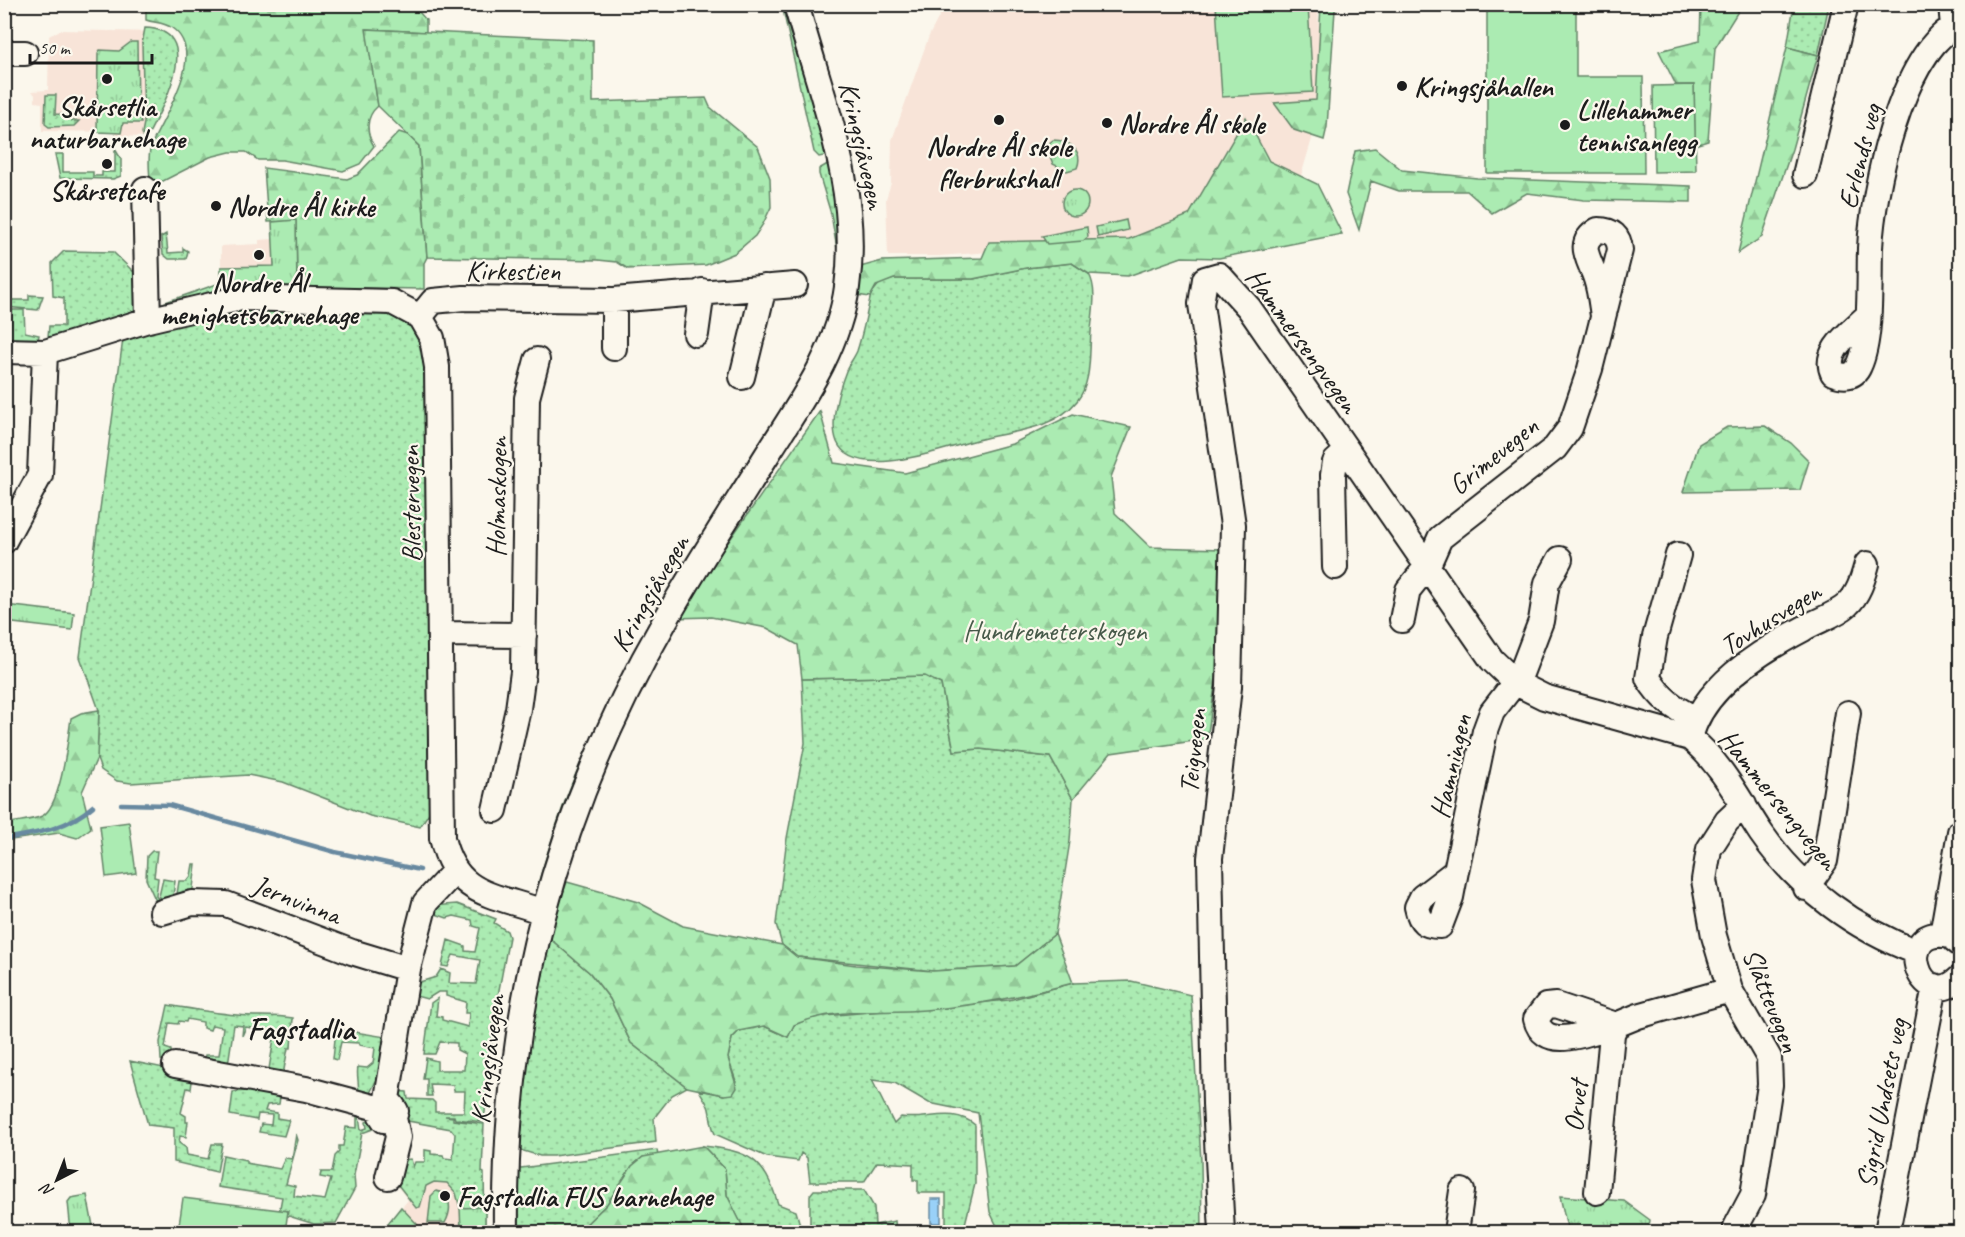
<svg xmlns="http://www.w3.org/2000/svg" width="1965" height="1237" viewBox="0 0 1965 1237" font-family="Caveat,sans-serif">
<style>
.built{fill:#f8e4d8}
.grass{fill:url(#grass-dots);stroke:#648467;stroke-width:1.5}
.forest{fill:url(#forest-firs);stroke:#648467;stroke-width:1.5}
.cemetery{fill:url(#cemetery-stones);stroke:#648467;stroke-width:1.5}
.park{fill:url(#park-tufts);stroke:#648467;stroke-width:1.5}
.pitch{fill:#abebb2;stroke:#648467;stroke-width:1.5}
.water{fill:url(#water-ripples);stroke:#6789a0;stroke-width:1.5}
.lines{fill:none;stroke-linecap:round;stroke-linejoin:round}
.stream{stroke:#6789a0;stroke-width:4.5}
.minor-casing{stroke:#1c1c1c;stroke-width:28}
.minor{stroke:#fbf7ec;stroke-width:24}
.poi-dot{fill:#1c1c1c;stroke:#fbf7ec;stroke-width:2}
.labels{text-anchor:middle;stroke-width:4.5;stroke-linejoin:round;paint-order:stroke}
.poi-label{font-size:28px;font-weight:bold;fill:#1c1c1c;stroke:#fbf7ec;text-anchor:start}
.street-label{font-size:28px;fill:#1c1c1c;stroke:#fbf7ec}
.park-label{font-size:28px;fill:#475a49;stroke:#fbf7ec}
.neighbourhood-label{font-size:30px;font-weight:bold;fill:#1c1c1c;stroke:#fbf7ec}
</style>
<defs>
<pattern id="grass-dots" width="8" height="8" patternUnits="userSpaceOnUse" patternTransform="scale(1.5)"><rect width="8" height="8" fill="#abebb2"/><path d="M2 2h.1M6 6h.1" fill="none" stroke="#93c998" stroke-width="1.8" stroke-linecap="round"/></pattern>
<pattern id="forest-firs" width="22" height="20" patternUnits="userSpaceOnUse" patternTransform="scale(1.5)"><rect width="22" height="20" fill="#abebb2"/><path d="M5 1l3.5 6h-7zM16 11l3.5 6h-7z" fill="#93c998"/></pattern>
<pattern id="cemetery-stones" width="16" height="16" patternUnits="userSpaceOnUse" patternTransform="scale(1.5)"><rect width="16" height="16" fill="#abebb2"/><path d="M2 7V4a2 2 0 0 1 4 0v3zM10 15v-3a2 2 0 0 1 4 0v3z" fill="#93c998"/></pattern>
<pattern id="park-tufts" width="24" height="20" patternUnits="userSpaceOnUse" patternTransform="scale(1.5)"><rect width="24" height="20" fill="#abebb2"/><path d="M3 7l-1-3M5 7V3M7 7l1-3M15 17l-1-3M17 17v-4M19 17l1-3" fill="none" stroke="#93c998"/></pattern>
<pattern id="water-ripples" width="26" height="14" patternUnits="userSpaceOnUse" patternTransform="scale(1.5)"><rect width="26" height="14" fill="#99d1f8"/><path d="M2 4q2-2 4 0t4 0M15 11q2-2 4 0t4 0" fill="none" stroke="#83b3d4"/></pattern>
</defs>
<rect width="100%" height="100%" fill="#fbf7ec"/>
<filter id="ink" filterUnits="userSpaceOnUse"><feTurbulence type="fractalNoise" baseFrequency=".0167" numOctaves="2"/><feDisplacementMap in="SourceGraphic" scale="12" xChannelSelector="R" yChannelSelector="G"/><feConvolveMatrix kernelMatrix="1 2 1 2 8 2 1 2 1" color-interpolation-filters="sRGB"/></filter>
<g filter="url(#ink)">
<!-- built -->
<path class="built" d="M945,5H1318L1322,105L1290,213L1155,239L939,256H888L886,199L891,183L892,140L929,36Z
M60,30L160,32L145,137L115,136V132L42,131V103L35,102V95L32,91L48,90L49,36Z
M272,222L297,287H221V246L259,244V240L273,239Z
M406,1159H411L414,1168L484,1173L485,1232H381L408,1200L398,1187Z"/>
<!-- grass -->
<path class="grass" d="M782,5H788L828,155L819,157L814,152Z
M1794,5H1829L1818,55L1787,47Z
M145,28C209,30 159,113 145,141L142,133L144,123L142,44Z
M46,95H56L55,114L73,115L72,121H79L74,126L49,127L45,124Z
M115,149L121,159V176L113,179L60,178L55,154H63V172H93V176H102V172H115Z
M7,152H10V206H5Z
M831,162L842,232L837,249L831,214L819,174V169Z
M166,234L168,253L183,252V248L188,251L186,259H169L163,254L161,237Z
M64,251L113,252L142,280L139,313L57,338H48L49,326H64V298L53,296L52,263Z
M1072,263L1089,274C1098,291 1092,313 1091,332C1089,355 1092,382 1077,401C1053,431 1010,431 977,440C946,448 855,483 837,442C829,422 839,389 846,371C849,364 854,358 857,351C863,333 867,312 871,294L880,283L894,279H973L1026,268Z
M217,284H221V290L161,307L153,297L156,294L160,304Z
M29,295L43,296L38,310L5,307V300H29Z
M237,308L387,311C411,323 415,329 427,354L432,808L420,827L370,816L283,782L248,775L131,783L117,781L101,770L97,759L99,710L80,657L123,339Z
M12,310H24L25,332L39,335L38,340L9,341Z
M925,676L941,684L954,751L980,749L1050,757L1073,799L1070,841L1055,934L1015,966L933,971L797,957L782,945L776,924L787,838L805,743L802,679Z
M612,703L543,879L538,884C557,821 577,759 612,703Z
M152,851H157L154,877L158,878L156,896L163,906L159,908L146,879L147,856Z
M193,864H196L192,896L176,901L179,881H187L191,876Z
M163,879L175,881L172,903L166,905L159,896Z
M457,904L496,919L494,923L507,931L509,937L495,1011L484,1122L455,1119L454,1116H445L453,1117V1120L484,1124L482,1172L484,1173L485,1232L474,1208H460L456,1193L447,1183L434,1182L426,1186L420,1207L416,1208L395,1181L401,1160L411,1159L413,1167L415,1162H425V1150L431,1151V1154L443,1155L444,1158L453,1159L455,1134L451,1129L408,1121L396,1091L407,1092L408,1099L432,1100L435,1103V1112H464L465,1091H454L453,1085L430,1084L432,1096H427V1079H423L426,1058L437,1061V1070H464L465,1054L457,1050V1043L440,1042L435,1054H424L431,1003L438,998L436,1016L442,1017V1020L468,1027L469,1013H465L466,1002L446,996V992H438L427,999L412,995L413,984L436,977L441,969L450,973L449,983L476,984L480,960L453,955L448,967L442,966L448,940L465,946V951L475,952L480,928L473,926L472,920L454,916L447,918L430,912L433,906Z
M547,936L590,973L610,999L631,1043L687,1087L672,1095L654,1118L656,1142L553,1156H540L517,1149L522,1071Z
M1131,981L1191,995L1201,1161L1202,1232H1000L990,1212L978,1113L929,1103L895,1083L872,1080L894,1124L901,1117C927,1121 953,1106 975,1125V1184L963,1232H932V1229H946V1193H918V1180H913V1164L877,1162L864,1182H810L807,1158L801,1153L798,1161L767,1157L715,1134C711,1125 711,1118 709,1109C707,1102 702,1096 699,1090L724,1095L736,1081L728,1058L732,1038L739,1031L764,1026L788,1037L794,1025L813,1017L1009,1000L1073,983Z
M168,1005C191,1009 214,1013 237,1015C256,1017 273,1015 293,1018L291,1048H288L283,1075L265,1073L269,1069L275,1032L246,1027L242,1036L243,1026L234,1025L227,1071L204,1067L205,1055H219L223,1027L212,1025L210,1030L203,1028V1022L187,1019L186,1022L179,1021L178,1024L169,1023L165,1048L171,1050V1061L161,1060L160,1042Z
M336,1029L386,1037L378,1077L369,1095L358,1094C360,1084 356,1076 358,1067L367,1068L373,1063L375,1048L359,1045V1043L341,1042L337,1060L333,1059Z
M130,1061L193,1074L191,1089L187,1088L181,1113L186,1116V1122H188L186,1137L180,1136L179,1143L186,1148L187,1155L208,1159L212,1144H222L217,1172L174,1162V1128L148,1125Z
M235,1080L281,1090L279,1104L267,1105L265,1111L277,1113V1118L289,1120L284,1136L259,1132L261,1124L271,1125L272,1115L258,1114L257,1120L230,1115L233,1092L245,1091L246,1085L233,1089Z
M361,1111L369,1112V1118L365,1119L363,1114L359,1116L361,1130L367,1128L366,1122L371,1120L373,1129L362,1133L354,1175L355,1188L336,1223L314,1224L279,1213L282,1197L218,1187L223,1155L246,1160V1163L280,1169L285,1158L292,1159L296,1134L298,1140L286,1184L295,1186L294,1196L325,1200L331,1179L320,1177L321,1172H332L335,1156L339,1152V1146H343L346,1127L357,1128V1116Z
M703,1146C749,1151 764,1158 778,1204L796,1211L802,1232H745L727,1195L725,1169Z
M657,1150L658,1156L643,1157L632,1166L607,1204L578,1232H515L516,1171L521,1168Z
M814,1190H864L874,1207L875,1225L895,1221L896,1232H810V1195Z
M436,1191L443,1193C452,1202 451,1212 445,1223H428L431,1196Z"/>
<!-- forest -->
<path class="forest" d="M146,4L413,5L426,20V32L367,29L378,106C365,117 366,133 374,146L360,164L343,171L282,160H258L246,152H230L210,157L163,181L150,183C150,171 147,158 151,146C162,118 209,54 172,28C164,22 154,23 146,20Z
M1321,5H1342L1335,10L1327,127L1324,140L1294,130L1274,103L1316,100Z
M1701,5H1742L1715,48L1708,141L1695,145L1694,85H1676L1659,51L1700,41Z
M1787,47L1818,55L1792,149L1762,237L1738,253Z
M1246,117L1269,161L1317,184L1342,234L1219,258L1182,257L1128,276L1089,274L1072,263L1026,268L973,279H894L876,286L870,297L857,295L860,267L882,261L982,258L989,242L1129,239L1189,215Z
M399,132L408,135L419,146L427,257L424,263V289L297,287L296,221L268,222L264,168L347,179L357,175Z
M1375,148L1402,170L1477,178L1691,186V202L1584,200L1527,193L1492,213L1467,191H1399L1371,181L1359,230L1346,194L1355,151Z
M820,411L834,463L905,473L1012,444L1073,414L1131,427L1111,477L1115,513L1150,547L1222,549L1218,666L1207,739L1111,753L1073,799L1050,757L980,749L954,751L941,684L925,676L802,679L798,645L767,628L711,617L675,618Z
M1765,426L1791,443L1809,461L1800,490L1683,492L1699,444L1727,427Z
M99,710L97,758L82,792L91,828L77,838L59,833L5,841V824C16,821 31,821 42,816C61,807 68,739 71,718L81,713Z
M567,882L638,902L683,926L782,945L797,957L856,965L933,971L1015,966L1055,934L1073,983C1024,996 976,1006 925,1010C881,1014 835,1007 794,1025L788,1037L764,1026L739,1031L732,1038L728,1058L737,1088L733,1094L724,1095L687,1087L631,1043L610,999L590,973L547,936Z
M703,1146L725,1169L727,1195L743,1227L737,1232H578L607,1204L632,1166L643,1157Z"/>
<!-- cemetery -->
<path class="cemetery" d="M366,29L593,40V102L706,98L710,107L758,147L770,178L771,207L763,224L755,236L735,253L706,265L628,269L617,262L598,260L427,257L419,146L378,106Z"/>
<!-- park -->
<path class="park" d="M131,42H137L138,108L141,123H123L121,133L97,132L98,53L100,50L119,51Z
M1053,140C1069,140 1084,151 1077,168L1067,171L1053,164L1046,146Z
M1062 203a13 13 0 1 1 26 0a13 13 0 1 1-26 0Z
M296,220L297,287H221V267L274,266L272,222Z
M1126,220L1128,230L1098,237L1096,227Z
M1087,227L1088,237L1083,241L1047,244L1042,236Z
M5,605L74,613L72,630L5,622Z
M87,1195L94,1231L71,1232L68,1202L71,1198Z
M1560,1196L1624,1201L1650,1220L1648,1232H1568Z
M401,1207L417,1224V1232H381Z
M485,1207V1232H461L460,1208Z"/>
<!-- pitch -->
<path class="pitch" d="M1216,5H1308L1313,92L1222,97Z
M1487,5H1576V77H1643L1644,173H1487Z
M1694,85L1696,171L1654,172L1653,86Z
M129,822L136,873L106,877L100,826Z
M183,1198L288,1211L285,1232H178Z"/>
<!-- water -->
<path class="water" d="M931,1199H941V1223H931Z"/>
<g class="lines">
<!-- stream -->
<path class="stream" d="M121,804L169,805L335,852L420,870
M4,839C38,833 67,829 93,806"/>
<defs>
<path id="minor" d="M1951,4L1953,27
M4,53H25
M1805,175L1846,4
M145,189L148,320
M614,300V348
M1867,316C1853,331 1822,350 1833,373C1843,377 1854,378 1859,366C1872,339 1869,279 1870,248C1873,189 1900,60 1953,27L1960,32
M420,317L433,301L464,298L614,300L795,285
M696,334L702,291
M4,351L45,352L148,320L241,298L392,302L420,317L432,338L437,367L442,838C456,897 494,894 543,912
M742,377L764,287
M4,541L40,475L45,352
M1678,555L1655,637L1648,678C1660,698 1674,708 1694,718
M1335,567L1333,475L1335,462L1346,452
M1402,620L1408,590L1428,565L1440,538L1555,448L1570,428L1590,369L1620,250C1619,236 1612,230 1598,230C1575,244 1590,259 1596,279C1600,291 1601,303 1603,316
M442,634L524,635
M1690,738C1702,688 1759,652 1803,629C1816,621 1836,615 1847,605C1859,594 1863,578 1867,564
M495,810L518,709L523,672L527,398L537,360
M1456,871L1451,897L1440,926C1425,926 1420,922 1417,907L1422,897L1456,871L1485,731L1492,712L1520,676L1541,621L1547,583L1560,559
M1806,888L1825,861L1848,713
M162,912L192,903L226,904L352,952L408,969
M1942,935L1960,832
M1960,944L1950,936C1891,924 1919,1017 1960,978
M1556,1005L1616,1025C1592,1031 1544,1054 1536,1019L1546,1006Z
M175,1065L306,1089L381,1109
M386,1105H392L396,1111L394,1118L384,1120L380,1114L386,1105L408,969L425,903L454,872
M388,1177L398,1137L394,1118
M1597,1192L1612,1034L1616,1025L1638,1016L1730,990
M1736,1227L1753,1195L1770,1085L1769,1058L1730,990L1714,936L1704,880L1709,849L1727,821L1744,805
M506,1232C503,1012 555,812 665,621C698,562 736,505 772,447C804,397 839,347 847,287C861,189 821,97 796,4
M1222,1232L1215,1104L1210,858L1229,687L1233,525L1201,304L1205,279L1219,275L1249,308L1492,660L1516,683L1544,697L1690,738C1722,764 1739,800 1761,833C1799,888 1855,929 1917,952
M1456,1232L1462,1191
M1887,1232L1935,986"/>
</defs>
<!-- minor casing -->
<use href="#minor" class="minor-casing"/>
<!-- minor -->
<use href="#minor" class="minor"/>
</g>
</g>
<!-- markers -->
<g class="poi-dot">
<circle cx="107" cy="79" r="6"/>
<circle cx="1402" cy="86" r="6"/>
<circle cx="999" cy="120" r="6"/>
<circle cx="1107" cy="123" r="6"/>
<circle cx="1565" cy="125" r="6"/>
<circle cx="107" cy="164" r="6"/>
<circle cx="216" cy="206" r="6"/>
<circle cx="259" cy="255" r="6"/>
<circle cx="445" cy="1196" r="6"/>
</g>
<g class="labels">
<!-- poi labels -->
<g class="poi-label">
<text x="1414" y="96">Kringsjåhallen</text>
<text x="107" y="116" text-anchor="middle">Skårsetlia<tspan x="107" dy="32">naturbarnehage</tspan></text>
<text x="1577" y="119">Lillehammer<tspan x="1577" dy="32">tennisanlegg</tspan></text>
<text x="1119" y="133">Nordre Ål skole</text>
<text x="999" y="156" text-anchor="middle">Nordre Ål skole<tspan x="999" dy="32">flerbrukshall</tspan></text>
<text x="107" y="200" text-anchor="middle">Skårsetcafe</text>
<text x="228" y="216">Nordre Ål kirke</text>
<text x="259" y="292" text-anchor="middle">Nordre Ål<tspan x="259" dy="32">menighetsbarnehage</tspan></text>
<text x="457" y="1206">Fagstadlia FUS barnehage</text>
</g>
<!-- street labels -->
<g class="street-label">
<text transform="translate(863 145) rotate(77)" y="10">Kringsjåvegen</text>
<text transform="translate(1859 156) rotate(-76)" y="10">Erlends veg</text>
<text x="513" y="280">Kirkestien</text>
<text transform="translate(1303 340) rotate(54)" y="10">Hammersengvegen</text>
<text transform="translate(1493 455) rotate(-39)" y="10">Grimevegen</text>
<text transform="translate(496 497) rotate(-89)" y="10">Holmaskogen</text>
<text transform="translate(410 504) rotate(-91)" y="10">Blestervegen</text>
<text transform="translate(649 593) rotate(-60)" y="10">Kringsjåvegen</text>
<text transform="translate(1770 618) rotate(-32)" y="10">Tovhusvegen</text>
<text transform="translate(1192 751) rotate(-84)" y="10">Teigvegen</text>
<text transform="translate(1450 766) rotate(-77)" y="10">Hamningen</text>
<text transform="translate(1779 799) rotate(51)" y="10">Hammersengvegen</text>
<text transform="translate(297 899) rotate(21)" y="10">Jernvinna</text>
<text transform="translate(1772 1000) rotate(68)" y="10">Slåttevegen</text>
<text transform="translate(487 1059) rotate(-83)" y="10">Kringsjåvegen</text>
<text transform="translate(1881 1103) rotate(-79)" y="10">Sigrid Undsets veg</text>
<text transform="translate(1575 1106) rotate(-84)" y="10">Orvet</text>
</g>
<!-- park labels -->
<g class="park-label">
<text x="1055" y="640">Hundremeterskogen</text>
</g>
<!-- neighbourhood labels -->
<g class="neighbourhood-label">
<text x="301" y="1039">Fagstadlia</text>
</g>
</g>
<!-- margin -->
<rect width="1965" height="1237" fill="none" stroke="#fbf7ec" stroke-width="24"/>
<rect x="12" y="12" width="1941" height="1213" fill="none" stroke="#1c1c1c" stroke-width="2" filter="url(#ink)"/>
<!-- north arrow -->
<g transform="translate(57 1180) rotate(222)" stroke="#fbf7ec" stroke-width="4.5" paint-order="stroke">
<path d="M0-4.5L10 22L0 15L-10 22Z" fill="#1c1c1c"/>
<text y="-9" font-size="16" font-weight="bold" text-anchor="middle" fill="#1c1c1c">N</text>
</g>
<!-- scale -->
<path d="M30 54v9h122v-9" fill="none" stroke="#1c1c1c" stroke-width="3"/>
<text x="39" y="54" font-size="18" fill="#1c1c1c" stroke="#fbf7ec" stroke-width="4.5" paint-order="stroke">50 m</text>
</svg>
